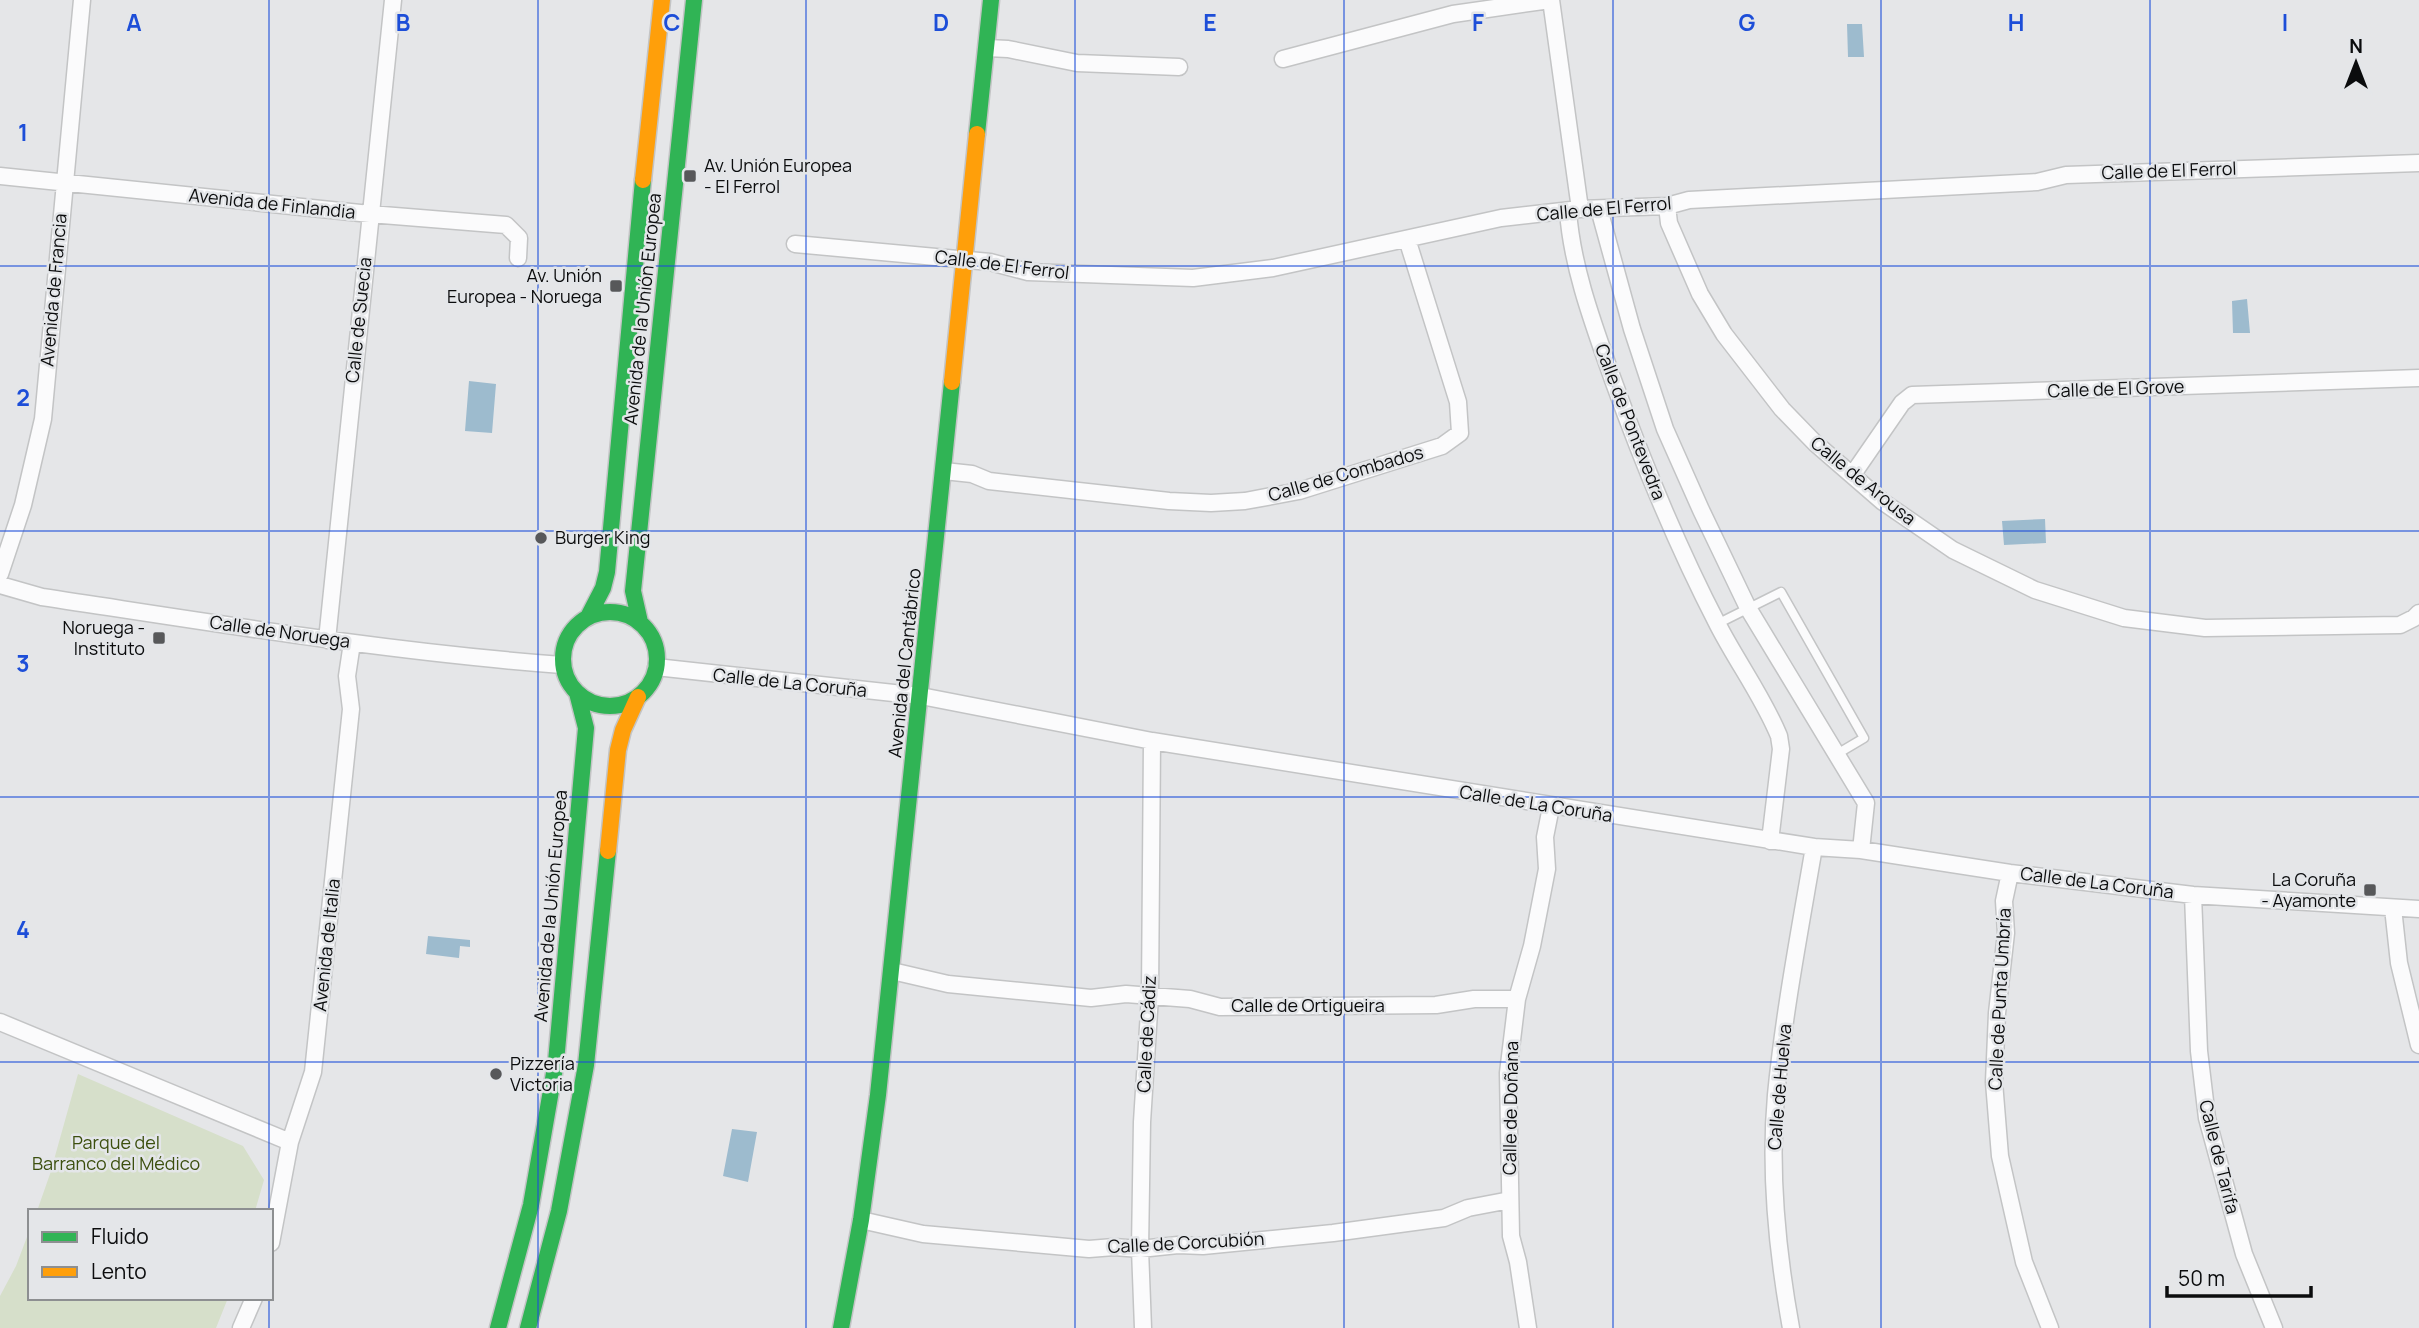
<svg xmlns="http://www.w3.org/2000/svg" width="2419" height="1328" viewBox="0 0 2419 1328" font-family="Manrope,sans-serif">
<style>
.green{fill:#d6dfca}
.water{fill:#9dbbce}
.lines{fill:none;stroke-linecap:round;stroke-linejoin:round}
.lane-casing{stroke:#c3c4c5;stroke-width:11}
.street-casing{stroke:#c3c4c5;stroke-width:19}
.fast-casing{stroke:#c3c4c5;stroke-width:19}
.slow-casing{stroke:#c3c4c5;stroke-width:19}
.lane{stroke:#fbfbfc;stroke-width:8}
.street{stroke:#fbfbfc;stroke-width:16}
.fast{stroke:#30b455;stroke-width:16}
.slow{stroke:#ff9f0a;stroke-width:16}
.grid{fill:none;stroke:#1d4ed8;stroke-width:2;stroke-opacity:0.55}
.poi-dot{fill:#57585a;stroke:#e4e6e9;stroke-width:2.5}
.labels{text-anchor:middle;stroke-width:5;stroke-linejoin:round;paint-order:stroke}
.poi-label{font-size:18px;fill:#0b0c0d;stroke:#e4e6e9;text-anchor:start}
.street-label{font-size:18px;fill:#0b0c0d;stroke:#e4e6e9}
.park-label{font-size:18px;fill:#3c4f0e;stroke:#e4e6e9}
.grid-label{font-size:23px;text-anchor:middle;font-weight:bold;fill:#1d4ed8;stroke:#e4e6e9;stroke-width:5;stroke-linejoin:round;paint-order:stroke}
</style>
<rect width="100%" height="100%" fill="#e5e6e8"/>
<!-- green -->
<path class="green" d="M78,1074L243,1146L264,1180L255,1211H37L50,1174Z
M30,1229V1298H228L216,1328H0V1296L16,1266Z"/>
<!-- water -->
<path class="water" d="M1847,24H1862L1864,57H1848Z
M2247,299L2250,333H2233L2232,301Z
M469,381L496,384L492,433L465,431Z
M2045,519L2046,543L2004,545L2002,521Z
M428,936L470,940V947L460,946L459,958L426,954Z
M732,1129L757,1132L748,1182L723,1176Z"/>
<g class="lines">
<defs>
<path id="lane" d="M1717,624L1781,592L1864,738L1837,754"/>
<path id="street" d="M1551,0L1580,209
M987,48L1008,49L1077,63L1179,67
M1283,59L1453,14L1550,0
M0,176L370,214L506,225L519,238L518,258
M1667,206L1669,223L1700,294L1724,334L1782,409L1815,443L1883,502L1953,550L2035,590L2124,618L2205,628L2400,625L2414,618L2419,613
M1599,209L1632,329L1665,429L1701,510L1748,608L1866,803L1861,850
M1568,211C1572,268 1594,326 1613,380C1643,463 1677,546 1718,625C1737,662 1763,697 1779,736L1781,749L1770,841
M795,244L990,262L1028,272L1193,278L1273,268L1501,218L1580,209L1667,206L1689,200L2037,182L2066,175L2419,163
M944,471L972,474L989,481L1169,501L1211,503L1245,501L1299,491L1442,446L1460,433L1458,402L1407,239
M1853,474L1902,403L1912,395L2419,378
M0,574L23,505L43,419L82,0
M0,585L42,597C215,623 388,652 562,665
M327,640L393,0
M656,667L921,696L1152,741L1814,847L1861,850L2010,873L2193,895L2419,909
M2010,873L2004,901L2006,933L1997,1013L1994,1082L2000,1156L2024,1262L2050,1328
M2193,895L2199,1051L2207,1118L2244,1254L2274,1328
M2393,908L2399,963L2419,1045
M892,971L948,984L1091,998L1126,994L1190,999L1220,1007L1436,1005L1474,999H1517
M0,1022L290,1142
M861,1220L923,1234L1089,1249L1114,1247L1140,1249L1178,1245L1203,1246L1333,1233L1444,1218L1468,1208L1510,1200
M271,1243L290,1142L313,1072L351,709L347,676L352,643
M241,1328L254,1298
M1143,1328L1140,1249L1142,1122L1150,996L1152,741
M1528,1328L1518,1262L1511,1236L1508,1073L1517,999L1532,946L1547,869L1545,837L1551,807
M1791,1328C1777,1251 1769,1173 1776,1095C1784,1012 1800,929 1814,847"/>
<path id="fast" d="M977,134L991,0
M563 659a47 47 0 1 1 94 0a47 47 0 1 1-94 0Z
M588,617L603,588L607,572L643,180
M640,622L633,591L694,0
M498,1328L531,1205L556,1062L586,728L577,693
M528,1328L559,1211L586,1065L608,851
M841,1328L861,1220L878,1095L952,382"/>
<path id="slow" d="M643,180L662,0
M952,382L977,134
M608,851L618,750L623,730L638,697"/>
</defs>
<!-- lane casing -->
<use href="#lane" class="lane-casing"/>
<!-- street casing -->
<use href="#street" class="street-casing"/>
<!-- fast casing -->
<use href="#fast" class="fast-casing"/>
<!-- slow casing -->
<use href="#slow" class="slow-casing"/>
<!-- lane -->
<use href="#lane" class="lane"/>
<!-- street -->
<use href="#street" class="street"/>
<!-- fast -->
<use href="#fast" class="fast"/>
<!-- slow -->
<use href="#slow" class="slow"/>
</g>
<!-- grid -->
<path class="grid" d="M269,0V1211M538,0V1328M806,0V1328M1075,0V1328M1344,0V1328M1613,0V1328M1881,0V1328M2150,0V1328M0,266H2419M0,531H2419M0,797H2419M0,1062H2419M269,1298V1328"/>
<!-- markers -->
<g class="poi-dot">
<rect x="683" y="169" width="14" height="14" rx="3.5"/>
<rect x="609" y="279" width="14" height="14" rx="3.5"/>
<circle cx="541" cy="538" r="7"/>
<rect x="152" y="631" width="14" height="14" rx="3.5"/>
<rect x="2363" y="883" width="14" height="14" rx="3.5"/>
<circle cx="496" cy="1074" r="7"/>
</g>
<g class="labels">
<!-- poi labels -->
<g class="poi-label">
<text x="704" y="172">Av. Unión Europea<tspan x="704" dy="21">- El Ferrol</tspan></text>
<text x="602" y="282" text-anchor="end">Av. Unión<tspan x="602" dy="21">Europea - Noruega</tspan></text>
<text x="555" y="544">Burger King</text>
<text x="145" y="634" text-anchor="end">Noruega -<tspan x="145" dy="21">Instituto</tspan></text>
<text x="2356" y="886" text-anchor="end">La Coruña<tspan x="2356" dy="21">- Ayamonte</tspan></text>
<text x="510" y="1070">Pizzería<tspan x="510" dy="21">Victoria</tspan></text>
</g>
<!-- street labels -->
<g class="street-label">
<text transform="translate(2169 171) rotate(-2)" y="6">Calle de El Ferrol</text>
<text transform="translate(272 204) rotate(6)" y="6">Avenida de Finlandia</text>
<text transform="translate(1604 209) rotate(-5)" y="6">Calle de El Ferrol</text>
<text transform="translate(1002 265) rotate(7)" y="6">Calle de El Ferrol</text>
<text transform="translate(54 290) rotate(-85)" y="6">Avenida de Francia</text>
<text transform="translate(643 309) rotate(-84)" y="6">Avenida de la Unión Europea</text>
<text transform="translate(359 320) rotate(-84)" y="6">Calle de Suecia</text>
<text transform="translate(2116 389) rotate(-2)" y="6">Calle de El Grove</text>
<text transform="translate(1630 422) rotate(69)" y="6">Calle de Pontevedra</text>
<text transform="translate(1346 474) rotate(-16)" y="6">Calle de Combados</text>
<text transform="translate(1863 481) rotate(39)" y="6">Calle de Arousa</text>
<text transform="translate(280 632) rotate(8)" y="6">Calle de Noruega</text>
<text transform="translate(905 663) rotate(-84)" y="6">Avenida del Cantábrico</text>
<text transform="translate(790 683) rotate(6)" y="6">Calle de La Coruña</text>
<text transform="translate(1536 804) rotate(9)" y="6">Calle de La Coruña</text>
<text transform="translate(2097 883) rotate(7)" y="6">Calle de La Coruña</text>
<text transform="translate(551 906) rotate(-85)" y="6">Avenida de la Unión Europea</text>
<text transform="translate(327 945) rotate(-84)" y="6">Avenida de Italia</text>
<text transform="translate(2000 999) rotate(-87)" y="6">Calle de Punta Umbría</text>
<text x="1308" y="1012">Calle de Ortigueira</text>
<text transform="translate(1147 1034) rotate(-87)" y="6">Calle de Cádiz</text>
<text transform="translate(1780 1087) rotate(-85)" y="6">Calle de Huelva</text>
<text transform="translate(1511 1108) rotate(-89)" y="6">Calle de Doñana</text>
<text transform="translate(2219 1157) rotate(76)" y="6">Calle de Tarifa</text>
<text transform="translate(1186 1243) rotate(-3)" y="6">Calle de Corcubión</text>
</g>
<!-- park labels -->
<g class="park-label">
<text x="116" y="1149">Parque del<tspan x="116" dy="21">Barranco del Médico</tspan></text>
</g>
</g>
<g class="grid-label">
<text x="134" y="31">A</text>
<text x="403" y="31">B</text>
<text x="672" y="31">C</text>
<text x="941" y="31">D</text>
<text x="1210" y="31">E</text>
<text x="1478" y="31">F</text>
<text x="1747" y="31">G</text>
<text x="2016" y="31">H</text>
<text x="2285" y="31">I</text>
<text x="23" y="141">1</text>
<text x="23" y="406">2</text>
<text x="23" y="672">3</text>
<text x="23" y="938">4</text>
</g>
<!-- legend -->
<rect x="28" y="1209" width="245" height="91" fill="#e4e6e9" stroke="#8d8f91" stroke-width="2"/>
<rect x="42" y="1232" width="35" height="10" fill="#30b455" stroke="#8d8f91" stroke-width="2"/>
<text x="91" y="1244" font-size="21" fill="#0b0c0d">Fluido</text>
<rect x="42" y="1267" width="35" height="10" fill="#ff9f0a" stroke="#8d8f91" stroke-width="2"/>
<text x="91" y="1279" font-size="21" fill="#0b0c0d">Lento</text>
<!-- north arrow -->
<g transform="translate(2356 63)" stroke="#e4e6e9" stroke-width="5" paint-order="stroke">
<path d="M0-5L12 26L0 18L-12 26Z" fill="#0b0c0d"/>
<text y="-10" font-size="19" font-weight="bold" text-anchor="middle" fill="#0b0c0d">N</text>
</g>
<!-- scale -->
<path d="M2167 1286v10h144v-10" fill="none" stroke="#0b0c0d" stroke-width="3.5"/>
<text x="2178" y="1286" font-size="21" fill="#0b0c0d" stroke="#e4e6e9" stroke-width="5" paint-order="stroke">50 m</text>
</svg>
